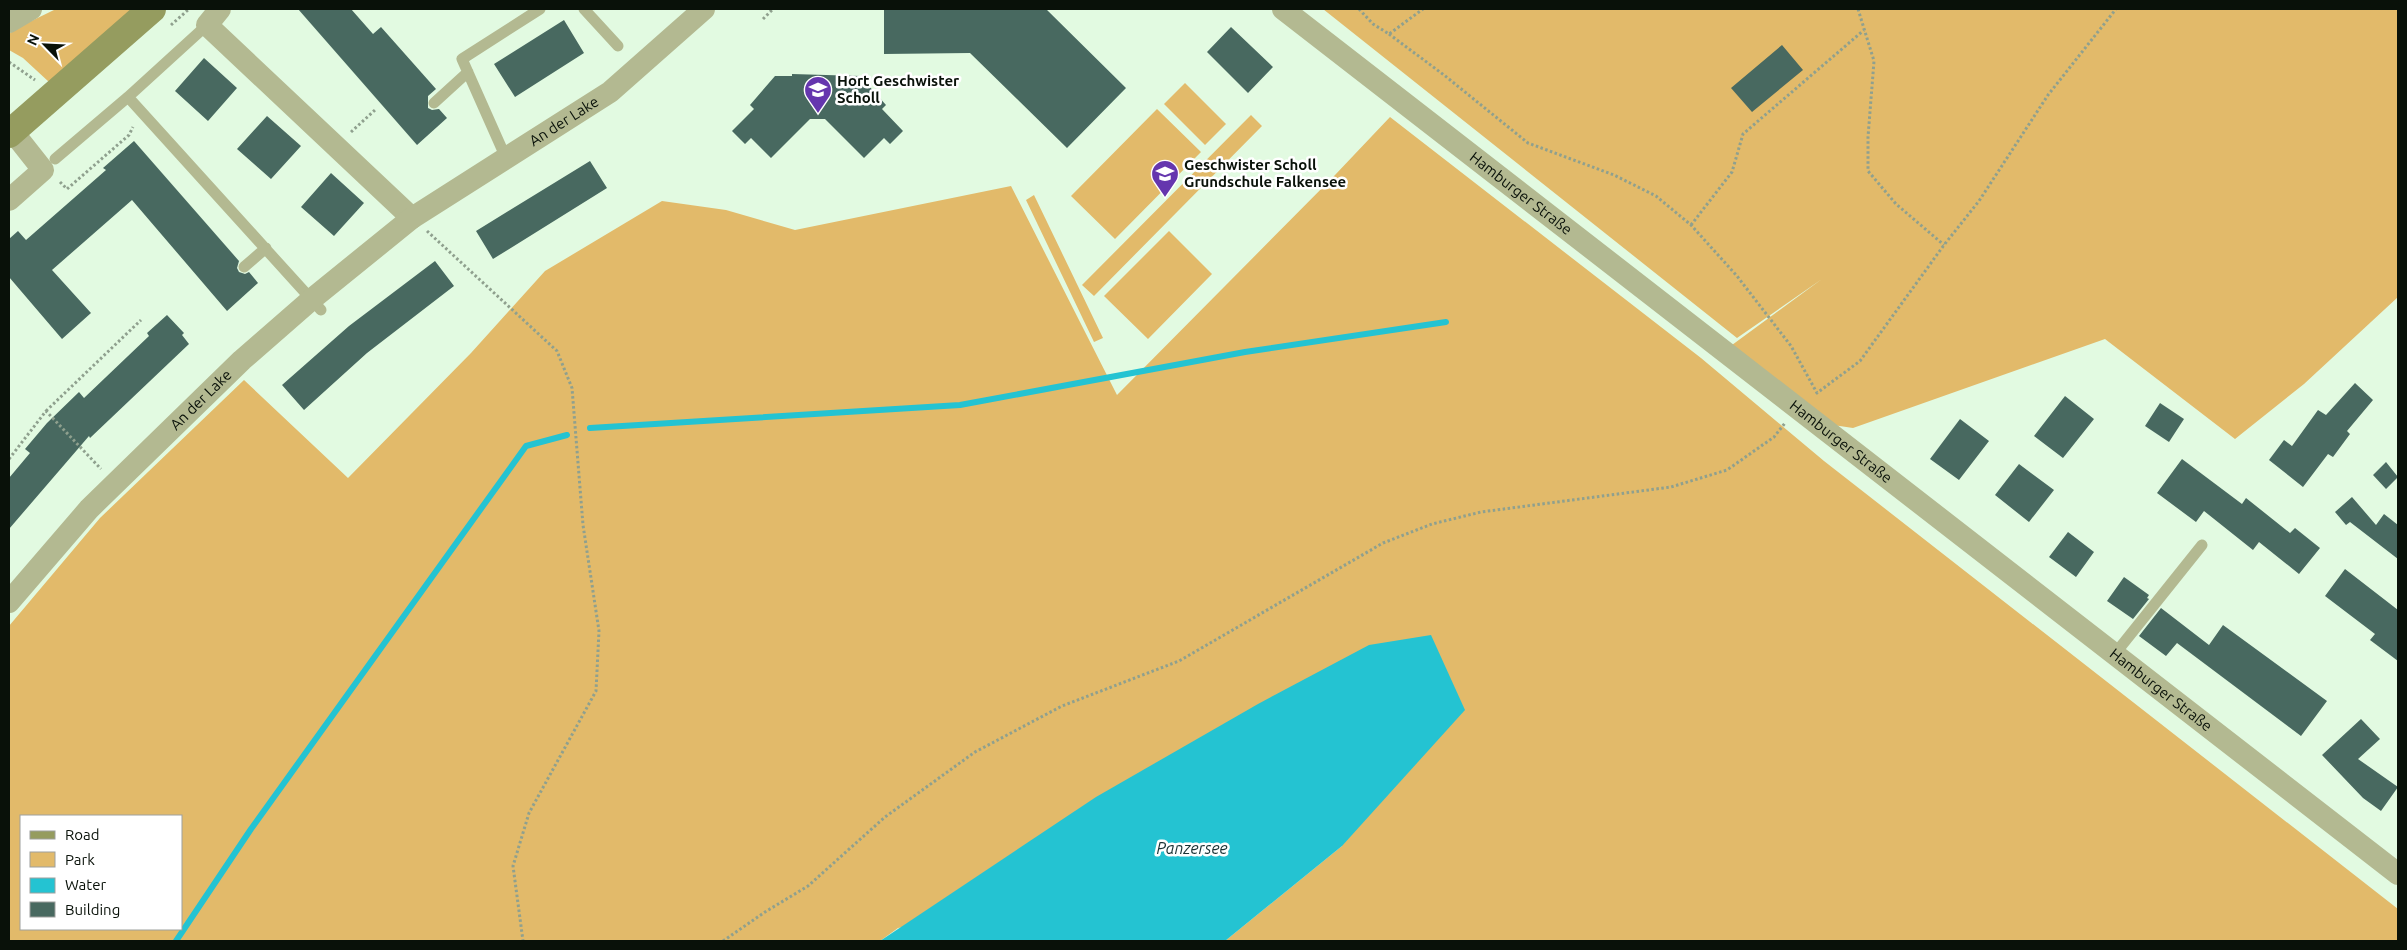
<svg xmlns="http://www.w3.org/2000/svg" width="2407" height="950" viewBox="0 0 2407 950" font-family="Ubuntu,sans-serif">
<style>
.green{fill:#e2ba6a;fill-rule:evenodd}
.water{fill:#24c3d2}
.lines{fill:none;stroke-linecap:round;stroke-linejoin:round}
.stream{stroke:#24c3d2;stroke-width:6}
.building{fill:#486960}
.path{stroke:#8fa08e;stroke-width:3;stroke-dasharray:2.5 2.5;stroke-linecap:butt}
.lane{stroke:#b3b991;stroke-width:11}
.street{stroke:#b3b991;stroke-width:22}
.secondary{stroke:#959c5f;stroke-width:28}
.labels{text-anchor:middle;stroke-width:5;stroke-linejoin:round;paint-order:stroke}
.poi-label{font-size:15px;font-weight:bold;fill:#091109;stroke:#fff;text-anchor:start}
.street-label{font-size:15px;fill:#091109;stroke:#fff}
.water-label{font-size:16px;font-style:italic;fill:#193134;stroke:#fff}
</style>
<rect width="100%" height="100%" fill="#e2fae1"/>
<!-- green -->
<path class="green" d="M56,9H134L49,82L23,58L9,50V34L17,28Z
M1323,9H2398V297L2304,384L2235,439L2105,339L1853,428L1833,425L1732,345L1822,279L1737,338Z
M1185,83L1226,124L1205,145L1164,104Z
M1157,109L1201,152L1115,239L1071,196Z
M1251,115L1262,126L1094,296L1082,285Z
M1390,117L1701,358L1824,461L2398,909V941H1225L1342,846L898,928L880,941H9V626L100,518L244,380L348,478L471,353L545,271L662,201L726,210L795,230L1011,186L1117,395L1335,175ZM21,816H181V929H21Z
M1034,195L1103,338L1094,342L1026,200Z
M1169,231L1212,274L1148,339L1104,296Z"/>
<!-- water -->
<path class="water" d="M1431,635L1465,710L1342,846L1225,941H880L1096,797L1258,704L1369,645Z"/>
<g class="lines">
<!-- stream -->
<path class="stream" d="M590,428L960,405L1245,352L1446,322
M176,941L251,829L526,446L567,435"/>
</g>
<!-- building -->
<path class="building" d="M298,9H351L373,34L381,27L436,89L428,96V108L432,110L439,109L447,118L417,145Z
M884,9H1046L1126,88L1067,148L970,53L884,54Z
M564,20L584,53L515,97L494,64Z
M1231,27L1273,67L1248,93L1207,52Z
M1782,45L1803,70L1752,112L1731,88Z
M204,58L237,88L208,121L175,91Z
M792,74L860,76L886,105L882,109L903,131L890,144L884,138L864,158L825,119H810L771,158L751,138L745,144L732,131L754,109L750,105L775,76H792Z
M267,116L301,146L271,179L237,149Z
M134,141L239,261L237,268L239,272L245,274L249,272L258,283L227,311L132,200L52,270L91,313L62,339L9,277V239L18,231L26,240L106,170L103,168Z
M590,161L607,188L493,259L476,231Z
M331,173L364,203L334,236L301,207Z
M435,261L454,286L367,353L304,410L282,385L349,326Z
M167,315L184,333L182,335L189,344L90,438L89,436L9,529V478L30,453L25,449L47,423L79,392L84,398L149,336L147,333Z
M2355,383L2373,400L2347,431L2350,434L2333,457L2328,454L2303,487L2269,460L2284,440L2292,446L2318,410L2326,415Z
M2065,396L2094,419L2063,458L2034,436Z
M2160,403L2184,419L2169,442L2145,426Z
M1960,419L1989,441L1959,480L1930,459Z
M2182,459L2242,504L2246,498L2290,533L2295,528L2320,548L2299,574L2259,542L2253,550L2204,511L2196,522L2157,493Z
M2386,462L2398,477L2386,489L2373,475Z
M2019,464L2054,490L2029,522L1995,495Z
M2352,497L2376,525L2384,514L2398,525V559L2350,522L2346,525L2335,512Z
M2068,532L2094,552L2076,577L2049,557Z
M2345,569L2398,610V661L2370,640L2375,634L2325,596Z
M2124,577L2149,595L2147,598L2149,599L2133,619L2107,601Z
M2161,608L2209,645L2223,625L2327,701L2301,736L2177,643L2166,656L2139,636Z
M2361,719L2380,739L2358,759L2398,787L2381,811L2363,798L2322,755Z"/>
<g class="lines">
<!-- path -->
<path class="path" d="M1359,9L1373,24L1389,34L1423,9
M1858,9L1874,61L1868,137V171L1896,204L1944,245
M763,19L773,9
M171,25L189,9
M1389,34L1444,75L1528,143L1614,175L1656,196L1691,225L1737,276L1791,346L1817,393L1860,361L1944,245L1979,201L2048,95L2116,9
M9,62L35,80
M351,132L375,110
M60,182L67,189L129,135L133,127
M1691,225L1732,172L1743,134L1864,30
M427,231L557,351L572,388L583,525L599,631L596,691L529,813L513,866L523,941
M46,411L141,320
M9,459L46,411L101,469
M723,941L765,912L808,886L885,817L975,752L1062,706L1179,661L1383,543L1432,524L1481,512L1671,487L1727,470L1774,437L1785,423"/>
<!-- lane -->
<path class="lane" d="M584,9L618,46
M128,97L321,310
M434,103L468,72
M506,158L462,59L540,9
M55,159L128,97L207,25
M244,267L266,248
M2114,655L2202,545"/>
<!-- street -->
<g class="street">
<path d="M220,9L207,25L412,218"/>
<path id="s1" d="M1283,9L2398,874"/>
<path d="M9,22L31,9"/>
<path d="M9,127L43,170L9,200"/>
<path id="s2" d="M9,602L89,509L242,360L312,299L412,218L610,92L704,9"/>
</g>
<!-- secondary -->
<path class="secondary" d="M9,134L152,9"/>
</g>
<!-- icons -->
<defs>
<symbol id="school-pin" viewBox="-11 -11 22 30"><path d="M0 17L-7.5 6A9.5 9.5 0 1 1 7.5 6Z" fill="#6536ae" stroke="#fff"/><path d="M0-5L7-2L0 1L-7-2ZM-4 1L0 2.5L4 1V4Q0 6-4 4Z" fill="#fff"/></symbol>
</defs>
<g fill-rule="evenodd">
<use href="#school-pin" x="802" y="74" width="32" height="43"/>
<use href="#school-pin" x="1149" y="158" width="32" height="43"/>
</g>
<g class="labels">
<!-- poi labels -->
<g class="poi-label">
<text x="837" y="86">Hort Geschwister<tspan x="837" dy="17">Scholl</tspan></text>
<text x="1184" y="170">Geschwister Scholl<tspan x="1184" dy="17">Grundschule Falkensee</tspan></text>
</g>
<!-- street labels -->
<g class="street-label">
<text dy="5" stroke="none"><textPath href="#s2" startOffset="738">An der Lake</textPath></text>
<text dy="5" stroke="none"><textPath href="#s1" startOffset="301">Hamburger Straße</textPath></text>
<text dy="5" stroke="none"><textPath href="#s2" startOffset="279">An der Lake</textPath></text>
<text dy="5" stroke="none"><textPath href="#s1" startOffset="706">Hamburger Straße</textPath></text>
<text dy="5" stroke="none"><textPath href="#s1" startOffset="1111">Hamburger Straße</textPath></text>
</g>
<!-- water labels -->
<g class="water-label">
<text x="1192" y="854">Panzersee</text>
</g>
</g>
<!-- border -->
<rect width="2407" height="950" fill="none" stroke="#091109" stroke-width="20"/>
<!-- legend -->
<rect x="20" y="815" width="162" height="115" fill="#ffffff" stroke="#9da09d"/>
<rect x="30" y="831" width="25" height="8" fill="#959c5f" stroke="#9da09d"/>
<text x="65" y="840" font-size="15" fill="#091109">Road</text>
<rect x="30" y="852" width="25" height="15" fill="#e2ba6a" stroke="#9da09d"/>
<text x="65" y="865" font-size="15" fill="#091109">Park</text>
<rect x="30" y="878" width="25" height="15" fill="#24c3d2" stroke="#9da09d"/>
<text x="65" y="890" font-size="15" fill="#091109">Water</text>
<rect x="30" y="902" width="25" height="15" fill="#486960" stroke="#9da09d"/>
<text x="65" y="915" font-size="15" fill="#091109">Building</text>
<!-- north arrow -->
<g transform="translate(45 45) rotate(294)" stroke="#ffffff" stroke-width="4" paint-order="stroke">
<path d="M0-4L9 19L0 12L-9 19Z" fill="#091109"/>
<text y="-8" font-size="14" font-weight="bold" text-anchor="middle" fill="#091109">N</text>
</g>
</svg>
